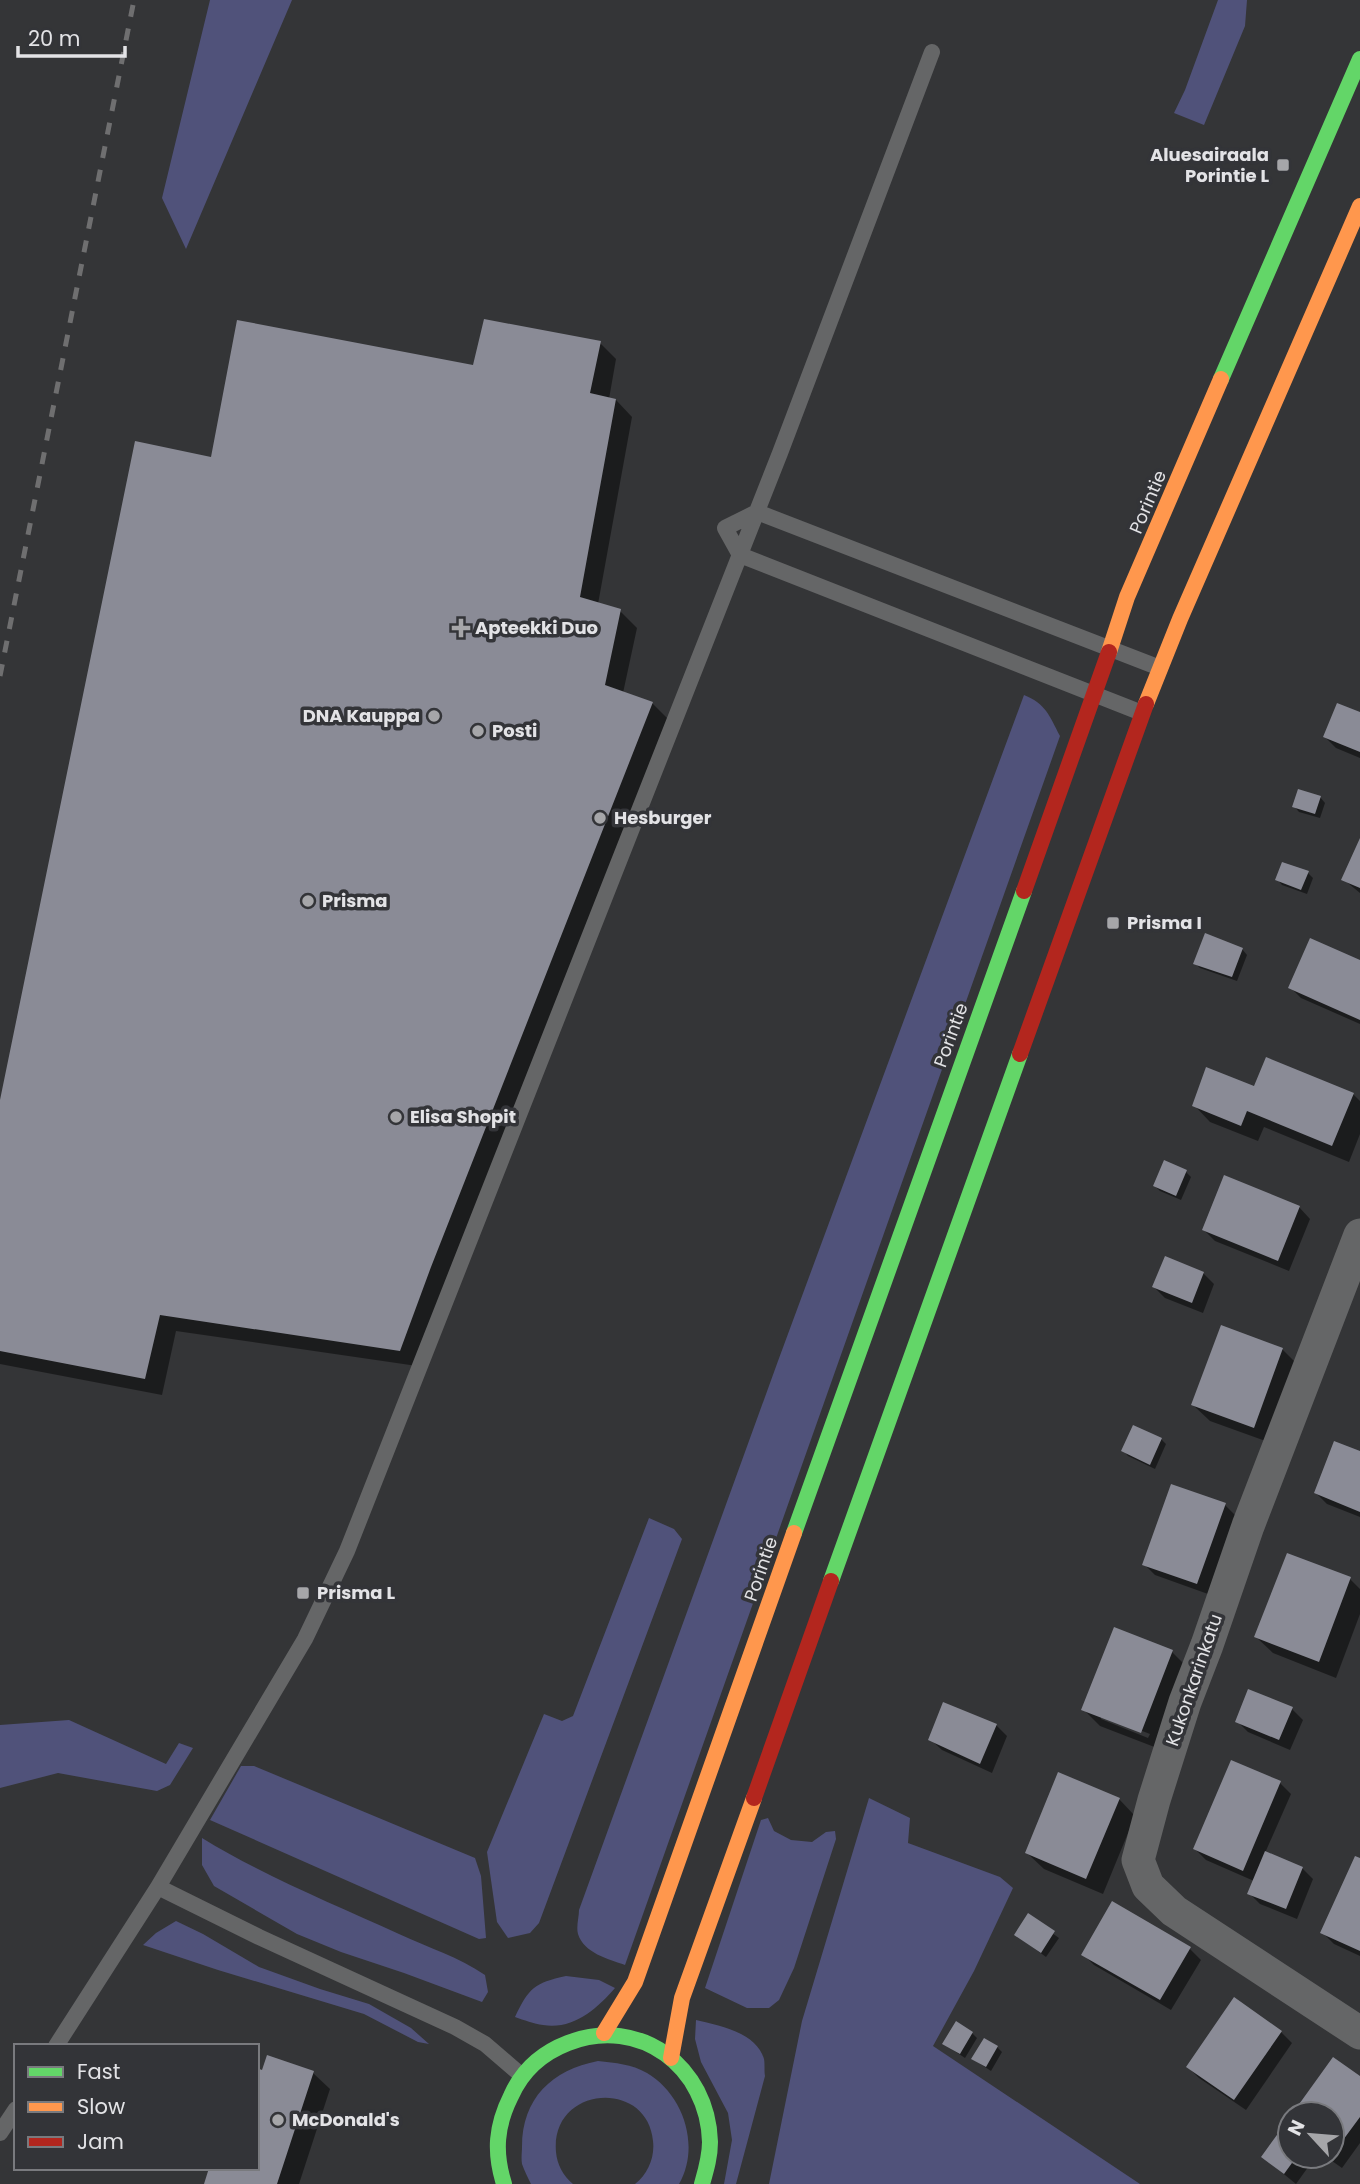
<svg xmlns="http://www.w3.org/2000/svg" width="1360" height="2184" viewBox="0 0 1360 2184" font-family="Poppins,sans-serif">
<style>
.green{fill:#50527a}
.shadow{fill:#0007;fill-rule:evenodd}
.building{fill:#8a8b96}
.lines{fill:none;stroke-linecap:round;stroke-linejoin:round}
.lane{stroke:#656667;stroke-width:16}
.street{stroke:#656667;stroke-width:33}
.fast{stroke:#63d668;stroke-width:16}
.slow{stroke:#ff974d;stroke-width:16}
.jam{stroke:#b3261e;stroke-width:16}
.rail{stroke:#6f6f70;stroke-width:5;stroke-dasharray:12 12;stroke-linecap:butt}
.poi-dot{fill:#a6a6a9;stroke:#333438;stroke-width:2.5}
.labels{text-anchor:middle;stroke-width:7;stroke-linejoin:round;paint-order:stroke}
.poi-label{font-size:18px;font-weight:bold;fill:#e3e3e6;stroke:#333438;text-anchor:start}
.street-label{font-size:18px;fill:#e3e3e6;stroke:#333438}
</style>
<rect width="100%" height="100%" fill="#343537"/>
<!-- green -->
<path class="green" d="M210,0H292L186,249L162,198Z
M1218,0H1247L1245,26L1204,125L1174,113L1185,90Z
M1024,695C1046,704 1049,715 1060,736L625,1965C608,1959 584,1953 578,1934C576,1927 579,1917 579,1910L778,1361Z
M649,1518L674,1529L682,1539L539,1923L530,1933L508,1938L497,1922L487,1852L544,1714L562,1721L573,1716Z
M69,1720L166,1764L179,1743L193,1748L170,1785L157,1791L58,1773L0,1788V1725Z
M241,1766H254L475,1858L481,1876L486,1938L479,1939L210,1820Z
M869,1798L910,1818L908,1843L1000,1877L1013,1888L974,1971L933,2046L1140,2184H769L802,2021Z
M768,1818L774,1831L791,1840L812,1842L826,1832L835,1831L836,1839L794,1968L779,2000L769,2008H747L705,1988L761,1820Z
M202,1838C264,1876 333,1904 399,1934C429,1948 459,1957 485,1975L488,1992L482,2002L404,1973L341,1952L297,1934L214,1886L202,1865Z
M176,1921L203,1934L259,1967L320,1989L369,2004L411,2028L429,2044L418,2042L364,2014L218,1970L143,1945L156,1933Z
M566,1976L599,1980L615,1988C597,2009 573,2030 543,2025C534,2024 524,2020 515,2017C529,1988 534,1983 566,1976Z
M696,2020C720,2026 756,2032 764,2059C765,2064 764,2071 765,2076L736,2184H724L732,2140L728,2113L701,2062L695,2039Z
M598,2061C616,2063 631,2064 647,2073C683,2094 701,2146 679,2184H635C648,2174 655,2157 653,2141C647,2078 550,2086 556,2152C557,2164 563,2176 573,2184H531C528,2178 524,2170 522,2164C521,2158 522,2152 522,2147C522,2098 552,2070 598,2061Z"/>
<!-- shadow -->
<path class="shadow" d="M600,343L616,359L609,399L616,400L632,417L598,604L620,611L637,628L623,693L652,703L669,720L417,1366L176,1331L162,1395L0,1364V1109L213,459L474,367Z
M1360,714V758L1336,748L1325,737Z
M1320,797L1325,803L1320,818L1299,812L1294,806Z
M1360,843V893L1343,879Z
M1308,873L1313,878L1307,894L1282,885L1277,879Z
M1242,949L1247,955L1237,981L1200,968L1195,963Z
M1360,962V1024L1301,998L1290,987Z
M1255,1089L1353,1094L1360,1101V1134L1349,1162L1264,1127L1258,1141L1210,1122L1194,1105Z
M1186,1172L1191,1177L1181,1200L1160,1191L1155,1186Z
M1299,1207L1310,1219L1289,1271L1215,1241L1204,1230Z
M1203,1273L1214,1284L1203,1313L1165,1298L1154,1287Z
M1282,1349L1299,1366L1271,1443L1210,1421L1193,1405Z
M1161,1439L1166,1444L1155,1469L1128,1456L1123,1450Z
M1360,1453V1517L1327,1504L1316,1493Z
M1172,1486L1225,1505L1236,1516L1208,1594L1155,1575L1144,1564Z
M1288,1555L1350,1579L1360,1589V1614L1336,1678L1273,1653L1256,1637Z
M1172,1652L1189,1669L1157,1748L1100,1726L1083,1709ZM1101,1715L1150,1734L1148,1738L1101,1719Z
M1292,1709L1303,1720L1290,1750L1248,1732L1237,1721Z
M996,1725L1007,1736L992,1773L942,1750L930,1739Z
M1280,1783L1291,1794L1265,1853L1302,1868L1313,1879L1297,1919L1260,1904L1249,1893L1254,1881L1206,1860L1195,1849Z
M1119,1799L1135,1816L1103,1894L1044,1869L1027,1853Z
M1360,1860V1956L1334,1944L1323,1933Z
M1028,1916L1059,1938L1046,1957L1016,1935Z
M1190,1949L1201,1960L1171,2010L1094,1965L1083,1954Z
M1281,2032L1292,2043L1246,2110L1199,2078L1188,2067Z
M972,2033L977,2038L965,2058L944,2044Z
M997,2047L1002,2052L991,2071L973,2059Z
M313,2073L330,2089L299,2184H206L257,2168Z
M1360,2078V2143L1342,2168L1325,2156H1332V2114H1294Z
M1290,2120V2156H1316L1296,2184L1263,2157Z"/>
<!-- building -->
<path class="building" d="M484,319L601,341L590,393L616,399L580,597L621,609L605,685L653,702L431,1267L400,1351L160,1315L145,1379L0,1351V1100L135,441L211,457L237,320L473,365Z
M1337,703L1360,712V752L1323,737Z
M1298,789L1321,796L1315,814L1292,807Z
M1360,838V888L1341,880Z
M1282,862L1309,871L1301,890L1275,880Z
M1205,933L1243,948L1232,977L1193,964Z
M1310,938L1360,960V1020L1288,988Z
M1266,1057L1354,1093L1332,1146L1247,1111L1241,1126L1192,1106L1206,1067L1254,1086Z
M1164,1160L1187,1170L1176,1196L1153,1186Z
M1224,1175L1300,1206L1278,1261L1202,1230Z
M1165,1256L1204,1272L1192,1303L1152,1287Z
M1221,1325L1283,1348L1254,1428L1191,1405Z
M1133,1425L1162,1438L1150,1465L1121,1451Z
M1334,1441L1360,1451V1512L1314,1493Z
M1171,1484L1226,1503L1197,1584L1142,1565Z
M1287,1553L1351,1577L1319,1662L1254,1637Z
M1114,1627L1173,1650L1141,1733L1081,1710Z
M1248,1689L1293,1707L1279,1740L1235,1722Z
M943,1702L997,1724L980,1764L928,1740Z
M1231,1760L1281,1781L1243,1871L1193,1849Z
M1058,1772L1120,1798L1086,1879L1025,1853Z
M1265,1851L1303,1867L1286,1909L1247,1894Z
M1355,1856L1360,1858V1951L1320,1933Z
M1112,1901L1191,1947L1160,2000L1081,1955Z
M1028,1913L1055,1931L1041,1953L1014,1935Z
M1234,1997L1282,2031L1234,2100L1186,2067Z
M956,2021L973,2032L960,2054L942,2044Z
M984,2038L998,2046L986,2067L971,2059Z
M267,2055L314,2071L277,2184H204L209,2168H257V2068L262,2070Z
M1333,2057L1360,2076V2117L1332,2155V2114H1292Z
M1290,2117V2156H1297L1284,2174L1261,2157Z"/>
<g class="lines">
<!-- lane -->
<path class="lane" d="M1142,713L740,555L725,528L757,512L1160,668
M158,1887L259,1937L455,2027L485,2044L521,2075
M56,2046L158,1887L305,1639L347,1551L780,453L932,52
M0,2133L16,2109"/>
<!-- street -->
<path class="street" d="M1360,1235L1248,1526L1207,1645L1185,1702L1154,1800L1138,1860L1148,1886L1174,1911L1360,2033"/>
<!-- fast -->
<path class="fast" d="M1221,379L1360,59
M794,1533L1024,891
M831,1581L1020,1054
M504,2184C494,2152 496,2126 511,2096C522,2071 542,2053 568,2043C640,2015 708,2067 710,2142C710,2157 706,2170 702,2184"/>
<!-- slow -->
<path class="slow" d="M1109,652L1127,597L1221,379
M1146,704L1180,619L1360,206
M604,2033L635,1982L794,1533
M671,2058L682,1998L754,1798"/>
<!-- jam -->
<path class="jam" d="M1024,891L1109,652
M1020,1054L1146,704
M754,1798L831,1581"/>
<!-- rail -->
<path class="rail" d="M0,676L134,0"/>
</g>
<!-- markers -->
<g class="poi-dot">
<rect x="1276" y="158" width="14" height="14" rx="3.5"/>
<path d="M457.5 617.5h7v7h7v7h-7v7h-7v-7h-7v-7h7z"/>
<circle cx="434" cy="716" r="7"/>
<circle cx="478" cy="731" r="7"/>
<circle cx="600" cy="818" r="7"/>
<circle cx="308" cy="901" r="7"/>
<rect x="1106" y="916" width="14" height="14" rx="3.5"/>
<circle cx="396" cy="1117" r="7"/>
<rect x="296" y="1586" width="14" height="14" rx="3.5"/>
<circle cx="278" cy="2120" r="7"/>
</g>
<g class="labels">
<!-- poi labels -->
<g class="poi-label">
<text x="1269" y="161" text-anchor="end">Aluesairaala<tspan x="1269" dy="21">Porintie L</tspan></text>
<text x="475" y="634">Apteekki Duo</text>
<text x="420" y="722" text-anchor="end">DNA Kauppa</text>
<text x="492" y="737">Posti</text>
<text x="614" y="824">Hesburger</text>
<text x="322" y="907">Prisma</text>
<text x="1127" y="929">Prisma I</text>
<text x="410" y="1123">Elisa Shopit</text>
<text x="317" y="1599">Prisma L</text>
<text x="292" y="2126">McDonald's</text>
</g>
<!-- street labels -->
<g class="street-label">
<text transform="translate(1148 502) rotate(-67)" y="6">Porintie</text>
<text transform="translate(951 1035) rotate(-70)" y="6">Porintie</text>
<text transform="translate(761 1569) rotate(-71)" y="6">Porintie</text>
<text transform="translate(1194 1680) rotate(-71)" y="6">Kukonkarinkatu</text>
</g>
</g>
<!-- legend -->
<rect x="14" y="2044" width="245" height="126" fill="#333438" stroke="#797a7e" stroke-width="2"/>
<rect x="28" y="2067" width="35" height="10" fill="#63d668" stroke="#797a7e" stroke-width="2"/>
<text x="77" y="2079" font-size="21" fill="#e3e3e6">Fast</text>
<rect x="28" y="2102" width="35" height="10" fill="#ff974d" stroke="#797a7e" stroke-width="2"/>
<text x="77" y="2114" font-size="21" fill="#e3e3e6">Slow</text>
<rect x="28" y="2137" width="35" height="10" fill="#b3261e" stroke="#797a7e" stroke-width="2"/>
<text x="77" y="2149" font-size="21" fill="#e3e3e6">Jam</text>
<!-- north arrow -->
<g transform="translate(1311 2135) rotate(296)"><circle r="33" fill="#333438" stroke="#797a7e" stroke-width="2"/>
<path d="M0-5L12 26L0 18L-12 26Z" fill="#a6a6a9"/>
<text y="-10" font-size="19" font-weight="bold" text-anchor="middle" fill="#e3e3e6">N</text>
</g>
<!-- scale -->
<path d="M18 46v10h107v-10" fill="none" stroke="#e3e3e6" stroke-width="3.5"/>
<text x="28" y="46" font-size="21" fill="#e3e3e6" stroke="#333438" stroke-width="5" paint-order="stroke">20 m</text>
</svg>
